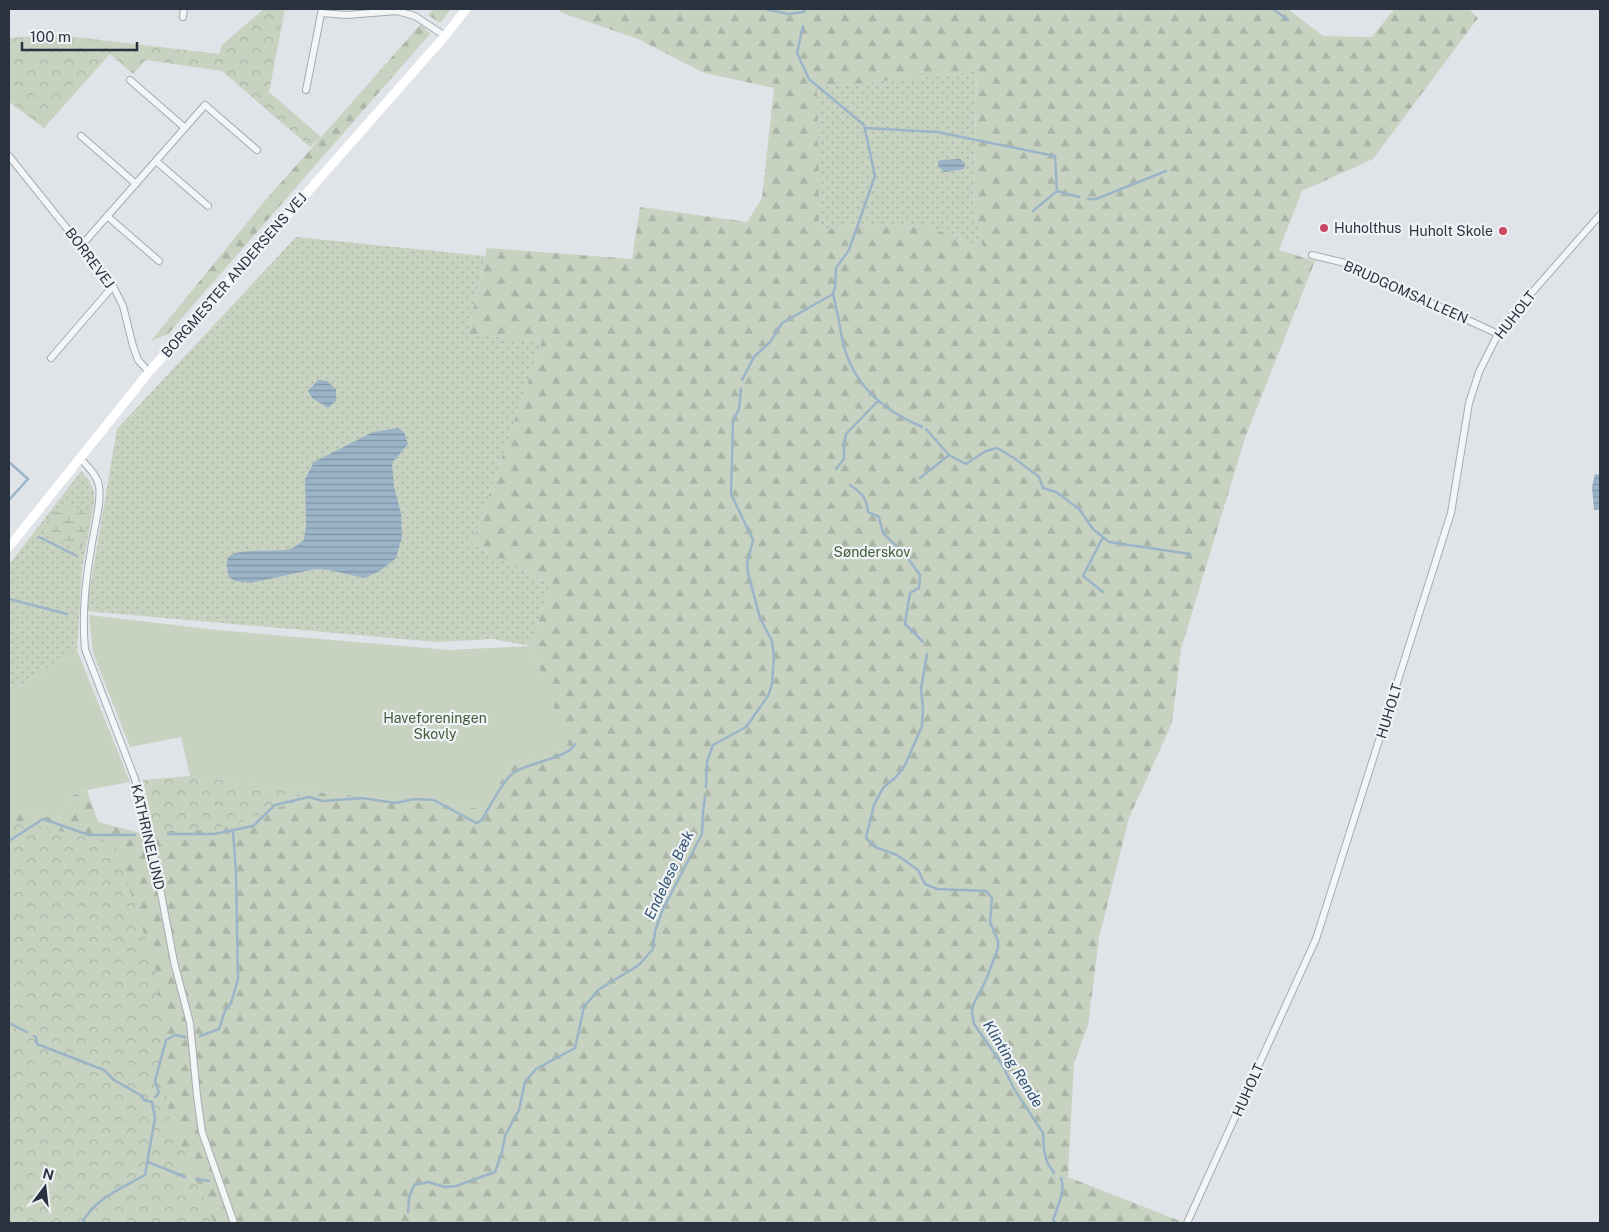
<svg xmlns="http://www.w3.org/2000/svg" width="1609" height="1232" viewBox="0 0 1609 1232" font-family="'Public Sans',sans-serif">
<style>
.grass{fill:url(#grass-dots)}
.forest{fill:url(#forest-firs);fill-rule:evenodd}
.wetland{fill:url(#wetland-marsh)}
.park{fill:url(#park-crowns)}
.garden{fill:#c7d2c1}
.water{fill:url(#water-rules)}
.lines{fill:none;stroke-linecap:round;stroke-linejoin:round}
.stream{stroke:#9cb4c8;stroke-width:2.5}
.street-casing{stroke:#a5abb3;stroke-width:8}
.street{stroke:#f3f5f7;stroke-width:6}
.secondary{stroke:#fff;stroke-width:9}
.poi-dot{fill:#cb4864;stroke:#f0f3f6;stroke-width:2}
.labels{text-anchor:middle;stroke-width:4.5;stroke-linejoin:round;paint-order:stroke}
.poi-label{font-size:14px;fill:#293340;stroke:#f0f3f6;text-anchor:start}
.street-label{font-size:14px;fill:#293340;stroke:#f0f3f6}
.park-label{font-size:14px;fill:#405b37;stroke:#f0f3f6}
.water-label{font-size:15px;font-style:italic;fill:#345473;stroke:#f0f3f6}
</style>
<defs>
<pattern id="grass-dots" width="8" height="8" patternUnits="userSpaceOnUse" patternTransform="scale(1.25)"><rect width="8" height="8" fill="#c7d2c1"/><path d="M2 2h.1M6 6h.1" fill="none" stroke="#abb5a7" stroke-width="1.8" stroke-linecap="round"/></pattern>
<pattern id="forest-firs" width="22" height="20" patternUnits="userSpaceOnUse" patternTransform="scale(1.25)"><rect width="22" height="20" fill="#c7d2c1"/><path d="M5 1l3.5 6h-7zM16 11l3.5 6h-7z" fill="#abb5a7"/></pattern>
<pattern id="wetland-marsh" width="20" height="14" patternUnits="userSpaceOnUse" patternTransform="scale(1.25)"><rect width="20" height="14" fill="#c7d2c1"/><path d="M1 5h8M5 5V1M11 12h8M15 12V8" fill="none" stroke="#abb5a7"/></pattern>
<pattern id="park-crowns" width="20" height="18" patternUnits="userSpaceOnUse" patternTransform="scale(1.25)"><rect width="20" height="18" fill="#c7d2c1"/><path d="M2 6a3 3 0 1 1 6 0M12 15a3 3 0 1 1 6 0" fill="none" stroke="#abb5a7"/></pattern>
<pattern id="water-rules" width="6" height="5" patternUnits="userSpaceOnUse" patternTransform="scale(1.25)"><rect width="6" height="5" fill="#9cb4c8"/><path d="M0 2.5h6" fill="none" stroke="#7f93a4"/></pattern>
</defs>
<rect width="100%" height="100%" fill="#e0e4e9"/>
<!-- grass -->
<path class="grass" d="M977,71L973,207L983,247L927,227L859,225L818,230L817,88Z
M296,237L485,256L468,334L542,341L472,544L550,584L531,646L493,639L437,642L86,611L117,429Z
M81,471L89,480L94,491V503L82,570L77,650L9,692V565Z"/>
<!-- forest -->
<path class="forest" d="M433,9H451L440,23L428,15Z
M561,9H1288L1323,36L1372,37L1394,9H1469L1478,18L1373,159L1302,191L1279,250L1315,261L1245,438L1181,649L1172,723L1129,818L1099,938L1088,1025L1074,1063L1068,1177L1180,1221L1179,1223H9V809L61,819L69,797L87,790L98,822L140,833L294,802L299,790L485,809L509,766L568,749L531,646L550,584L472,544L542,341L468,334L487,248L632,259L640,207L747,222L762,198L774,88L704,73L638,39L560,12ZM977,71L973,207L983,247L927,227L859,225L819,230L817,88Z
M421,24L430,34L168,334L151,341L263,203Z"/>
<!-- wetland -->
<path class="wetland" d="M71,506L89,512L82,549C66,544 50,540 44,525L55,512Z"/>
<!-- park -->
<path class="park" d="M264,9H285L269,92L321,137L310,147L222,71L146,60L133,74L110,54L44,128L9,102V38L59,35L219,54L222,45Z
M190,776L299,790L295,802L213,830L154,831L143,780Z
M9,819L115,844L156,971L169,1116L214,1223H9Z"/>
<!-- garden -->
<path class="garden" d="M89,615L217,630L449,650L531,646L569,749L509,766L486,809L299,790L190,776L181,737L130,747L93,653Z
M77,650L130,782L87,790L69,797L61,819L9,809V692Z"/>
<!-- water -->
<path class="water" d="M960,159L965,163L964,169L944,172L938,166V161C943,159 953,160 960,159Z
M318,380L327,381L336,389V401L328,408L312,398L308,391Z
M398,428L404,432L408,444L392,463L394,487L401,513L402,537L396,558L380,571L364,578L329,570L315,569L250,583L235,581L229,577C227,570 224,560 231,555C242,548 275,553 290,549C295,547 300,543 304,540L306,526L305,479L314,462L373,432Z
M1595,474L1600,475V509L1594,510L1592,487Z"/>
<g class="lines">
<!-- stream -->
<path class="stream" d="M765,9L788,14L804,12V9
M1273,9L1288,20
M865,128L937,132L1055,156L1057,191L1079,197
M1088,199H1096L1166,171
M1033,211L1057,191
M833,294C838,312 840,330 844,347C856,388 885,411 922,427
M742,380L754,357L771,341L782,323L833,294L835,287L836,268L849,250L875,176L864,125L809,79L797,53L803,26
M926,429L949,455L966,464L986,451L997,448L1014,458L1039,477L1043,488L1056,492L1079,509L1093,529L1109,542L1190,554
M9,462L28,479L9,500
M836,469L844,459V444L846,434L878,401
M920,478L949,455
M850,485C861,493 867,497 868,512L879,517L883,533L907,557L920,575L919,588L910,593L905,624L923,642
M39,537L77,556
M1103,592L1083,576L1103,537
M9,599L67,614
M927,654L921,689L923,709L922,726L905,765L896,777L883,788L874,805L866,838L875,847L897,855L918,870L925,884L937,889L986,891L992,898L990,922L998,941V948L986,980L973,1005L972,1012L974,1024L1003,1066L1014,1089L1043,1133L1044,1150L1047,1162L1054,1173
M706,787L707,762L713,745L746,727L768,696L772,684L774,656L772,641L760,618L748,573L747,564L753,540L731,494L733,421L739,409L741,389
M168,834H214L253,826L275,805L309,797L323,801L363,798L395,803L415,799L434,800L476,823L481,821C488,810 503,780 513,773C526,763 569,758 575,744
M9,841L43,819L89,835H135
M9,1023L27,1032
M34,1036L36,1037L37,1044L104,1070L114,1080L142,1096L144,1100L152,1102L155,1118L145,1175C122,1188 94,1199 82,1223
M200,1036L219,1029L225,1011L231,1003L238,979L236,873L233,831
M155,1097L159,1093L155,1081L166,1040L175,1035L185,1037
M148,1162L185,1177
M196,1179L209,1181
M408,1212L409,1198L414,1185L428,1182L445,1187L456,1186L495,1172L502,1152L505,1136L519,1110L525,1082L536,1069L575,1048L584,1007L598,990L639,965L653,949L655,931L663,909L702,834L703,812L705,797
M1056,1223L1053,1220C1057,1208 1066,1189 1061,1178"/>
<defs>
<path id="street" d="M321,13L347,15L397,11L415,16L445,36
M183,17L184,9
M130,80L185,128
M306,90L322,9
M81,136L136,184
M9,156L113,286L123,306L133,346L138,360L149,372
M156,161L208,206
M107,216L159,261
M81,246L205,105L257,150
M1312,255L1345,263L1498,334
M51,358L113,286
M80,458C87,466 97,475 99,486C102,504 93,531 91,550C85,583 82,617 85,649L135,779L153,851L174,962L190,1023L197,1096L202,1132L234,1223
M1187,1223L1316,939L1451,513L1469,403L1479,372L1498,334L1506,322L1600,215"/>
</defs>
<!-- street casing -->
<use href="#street" class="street-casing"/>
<!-- street -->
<use href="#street" class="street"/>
<!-- secondary -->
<path class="secondary" d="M9,547L149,372L445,36L466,9"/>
</g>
<!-- markers -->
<g class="poi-dot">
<circle cx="1324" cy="228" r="5"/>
<circle cx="1503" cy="231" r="5"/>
</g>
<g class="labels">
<!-- poi labels -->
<g class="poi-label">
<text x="1334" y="233">Huholthus</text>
<text x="1493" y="236" text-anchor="end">Huholt Skole</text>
</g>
<!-- street labels -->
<g class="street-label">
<text transform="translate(90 258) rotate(53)" y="5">BORREVEJ</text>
<text transform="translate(234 275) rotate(-49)" y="5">BORGMESTER ANDERSENS VEJ</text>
<text transform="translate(1406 292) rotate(24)" y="5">BRUDGOMSALLEEN</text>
<text transform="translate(1515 315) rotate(-52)" y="5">HUHOLT</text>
<text transform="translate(1389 711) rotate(-73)" y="5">HUHOLT</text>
<text transform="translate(148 837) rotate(77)" y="5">KATHRINELUND</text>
<text transform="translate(1248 1090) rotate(-66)" y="5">HUHOLT</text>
</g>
<!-- park labels -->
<g class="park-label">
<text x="872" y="557">Sønderskov</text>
<text x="435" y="723">Haveforeningen<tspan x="435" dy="16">Skovly</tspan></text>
</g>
<!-- water labels -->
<g class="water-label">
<text transform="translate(669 875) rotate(-65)" y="5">Endeløse Bæk</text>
<text transform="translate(1013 1064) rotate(58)" y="5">Klinting Rende</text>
</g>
</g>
<!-- border -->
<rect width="1609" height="1232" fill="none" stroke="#293340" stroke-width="20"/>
<!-- north arrow -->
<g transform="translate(45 1187) rotate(15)" stroke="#f0f3f6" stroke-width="4" paint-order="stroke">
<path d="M0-4L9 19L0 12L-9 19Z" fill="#293340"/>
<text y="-8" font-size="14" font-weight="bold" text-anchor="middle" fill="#293340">N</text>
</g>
<!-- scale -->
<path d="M22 42v8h115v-8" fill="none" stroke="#293340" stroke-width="2.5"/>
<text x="30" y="42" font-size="15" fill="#293340" stroke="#f0f3f6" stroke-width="4" paint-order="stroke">100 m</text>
</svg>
